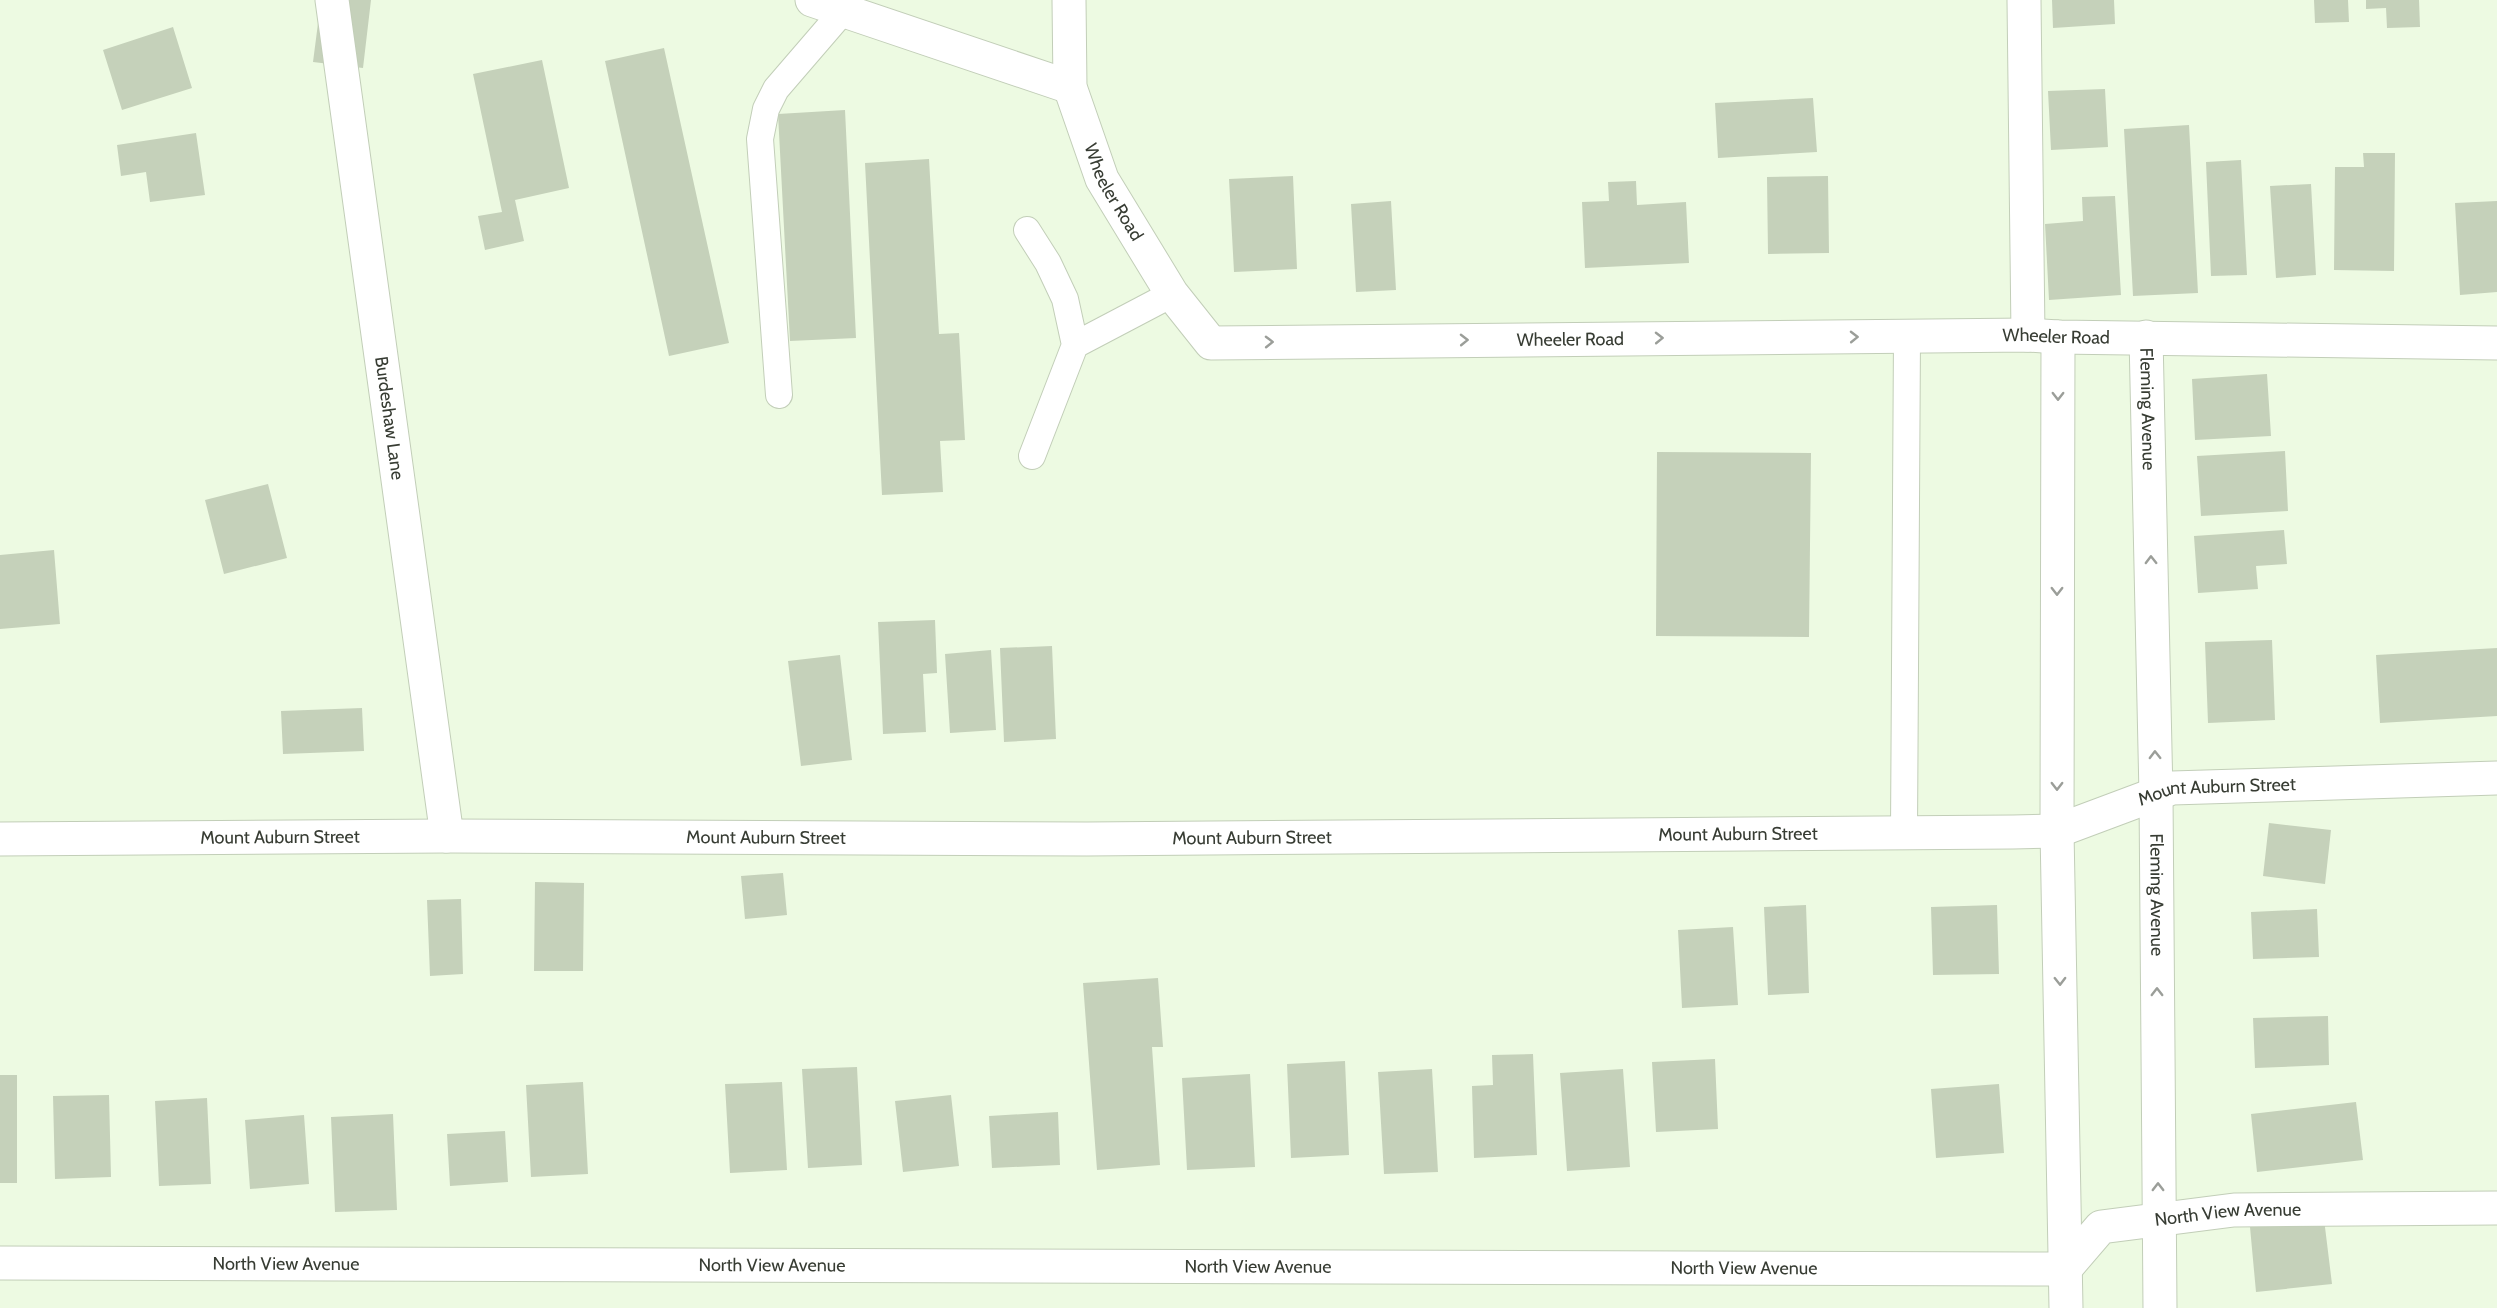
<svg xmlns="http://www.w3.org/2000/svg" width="2497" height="1308" viewBox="0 0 2497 1308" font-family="Cabin,sans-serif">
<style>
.building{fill:#c5d1ba}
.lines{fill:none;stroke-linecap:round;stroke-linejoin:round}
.service-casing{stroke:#c2ceb8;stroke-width:28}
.minor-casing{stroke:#c2ceb8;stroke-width:35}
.service{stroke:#fff;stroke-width:26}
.minor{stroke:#fff;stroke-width:33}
.oneway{stroke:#9b9e99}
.labels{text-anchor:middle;stroke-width:4.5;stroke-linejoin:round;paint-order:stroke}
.street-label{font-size:18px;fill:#373c33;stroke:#fff}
</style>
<rect width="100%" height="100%" fill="#edfae2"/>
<!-- building -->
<path class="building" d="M321,0H371L363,68L313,62Z
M2052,0H2114L2115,24L2053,28Z
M2314,0H2348L2349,22L2315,23Z
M2366,0H2419L2420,27L2387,28L2386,8L2366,9Z
M173,27L192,88L122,110L103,50Z
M664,48L729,343L669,356L605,61Z
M542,60L569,188L515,200L524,241L485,250L478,216L502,212L473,74Z
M2105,89L2108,147L2051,150L2048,91Z
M1813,98L1817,152L1718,158L1715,103Z
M845,110L856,338L790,341L778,114Z
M2189,125L2198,293L2133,296L2124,129Z
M196,133L205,195L150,202L146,172L121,176L117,145Z
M2363,153H2395L2394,271L2334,270L2335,167H2364Z
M929,159L939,334L959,333L965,440L940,441L943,492L882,495L865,163Z
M2241,160L2247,275L2211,276L2206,162Z
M1293,176L1297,269L1234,272L1229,179Z
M1828,176L1829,253L1768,254L1767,177Z
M1636,181L1637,205L1686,202L1689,263L1585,268L1582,202L1609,201L1608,182Z
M2311,184L2316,275L2276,278L2270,186Z
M2115,196L2121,295L2049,300L2045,224L2083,221L2082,197Z
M1391,201L1396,290L1356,292L1351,204Z
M2497,201V292L2460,295L2455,203Z
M2267,374L2271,436L2195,440L2192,379Z
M2285,451L2288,511L2201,516L2197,456Z
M1657,452L1811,453L1809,637L1656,636Z
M268,484L287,558L224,574L205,500Z
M2284,530L2287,564L2256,566L2258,589L2198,593L2194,536Z
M54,550L60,624L0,629V555Z
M935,620L937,673L923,674L926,732L883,734L878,622Z
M2272,640L2275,720L2208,723L2205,642Z
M1052,646L1056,739L1004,742L1000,648Z
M2497,648V716L2380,723L2376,655Z
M991,650L996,730L950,733L945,654Z
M840,655L852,760L801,766L788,661Z
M362,708L364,751L283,754L281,711Z
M2269,823L2331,830L2325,884L2263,876Z
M783,873L787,915L745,919L741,876Z
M535,882L584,883L583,971H534Z
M461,899L463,974L430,976L427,900Z
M1806,905L1809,993L1768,995L1764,907Z
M1997,905L1999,974L1933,975L1931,907Z
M2317,909L2319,957L2253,959L2251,912Z
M1733,927L1738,1005L1682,1008L1678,930Z
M1158,978L1163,1047H1152L1160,1165L1097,1170L1083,983Z
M2328,1016L2329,1065L2255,1068L2253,1018Z
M1533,1054L1537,1155L1474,1158L1472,1086L1493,1085L1492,1055Z
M1715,1059L1718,1129L1656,1132L1652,1062Z
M1345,1061L1349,1155L1291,1158L1287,1064Z
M857,1067L862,1165L808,1168L802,1069Z
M1432,1069L1438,1172L1384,1174L1378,1072Z
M1623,1069L1630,1167L1567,1171L1560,1073Z
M1250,1074L1255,1167L1187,1170L1182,1078Z
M0,1075H17V1183H0Z
M583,1082L588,1174L531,1177L526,1085Z
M782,1082L787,1170L730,1173L725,1084Z
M1999,1084L2004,1153L1936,1158L1931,1089Z
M109,1095L111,1177L55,1179L53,1096Z
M951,1095L959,1166L903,1172L895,1101Z
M207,1098L211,1184L159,1186L155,1101Z
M2356,1102L2363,1160L2257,1172L2251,1114Z
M1058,1112L1060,1165L992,1168L989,1116Z
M393,1114L397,1210L335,1212L331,1117Z
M304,1115L309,1184L250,1189L245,1120Z
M505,1131L508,1182L450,1186L447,1134Z
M2324,1219L2332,1284L2256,1292L2250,1227Z"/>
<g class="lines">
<defs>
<path id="service" d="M1027,230L1048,263L1065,299L1075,345
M779,395L760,139L766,109L776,89L844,10
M1032,456L1075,345L1172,294
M1904,833L1907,336"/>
<g id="minor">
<path id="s1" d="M332,0L447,836"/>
<path d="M812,0L1070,87"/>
<path id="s2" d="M1069,0L1070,87L1102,179L1172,294L1211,343L2028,335L2058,337L2497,343"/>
<path d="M2024,0L2028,335"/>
<path d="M2058,337L2057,831L2066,1308"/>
<path id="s3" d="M2146,337L2156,795L2160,1308"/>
<path id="s4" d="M0,839L447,836L1087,839L2013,832L2057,831L2172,788L2497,778"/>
<path id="s5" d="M0,1263L2065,1269L2101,1227L2234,1210L2497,1208"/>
</g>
</defs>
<!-- service casing -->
<use href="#service" class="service-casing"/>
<!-- minor casing -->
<use href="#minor" class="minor-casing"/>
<!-- service -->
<use href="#service" class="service"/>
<!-- minor -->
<use href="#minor" class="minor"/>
</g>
<!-- one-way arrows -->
<defs><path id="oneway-chevron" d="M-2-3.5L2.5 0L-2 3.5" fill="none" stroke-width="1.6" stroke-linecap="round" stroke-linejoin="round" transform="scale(1.5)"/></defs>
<g class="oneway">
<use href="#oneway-chevron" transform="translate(1854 337) rotate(-1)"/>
<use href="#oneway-chevron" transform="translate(1659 338) rotate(-1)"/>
<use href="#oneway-chevron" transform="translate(1464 340) rotate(-1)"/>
<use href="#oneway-chevron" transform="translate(1269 342) rotate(-1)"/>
<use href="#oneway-chevron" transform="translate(2058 396) rotate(90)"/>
<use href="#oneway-chevron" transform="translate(2151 560) rotate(-91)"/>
<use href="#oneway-chevron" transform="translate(2057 591) rotate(90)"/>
<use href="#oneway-chevron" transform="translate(2155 755) rotate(-91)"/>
<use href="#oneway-chevron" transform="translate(2057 786) rotate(90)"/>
<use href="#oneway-chevron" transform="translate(2060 981) rotate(89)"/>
<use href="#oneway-chevron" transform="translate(2157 992) rotate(-90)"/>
<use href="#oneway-chevron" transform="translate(2158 1187) rotate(-90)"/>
</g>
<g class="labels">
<!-- street labels -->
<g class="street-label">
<text dy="6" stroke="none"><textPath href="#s2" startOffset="201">Wheeler Road</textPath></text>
<text dy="6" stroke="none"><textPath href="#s2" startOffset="1227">Wheeler Road</textPath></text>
<text dy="6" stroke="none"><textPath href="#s2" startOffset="741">Wheeler Road</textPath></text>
<text dy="6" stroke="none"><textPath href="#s3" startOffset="72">Fleming Avenue</textPath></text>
<text dy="6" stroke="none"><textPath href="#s1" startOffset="422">Burdeshaw Lane</textPath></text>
<text dy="6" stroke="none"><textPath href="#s4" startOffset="2224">Mount Auburn Street</textPath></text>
<text dy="6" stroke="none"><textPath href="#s4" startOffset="1738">Mount Auburn Street</textPath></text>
<text dy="6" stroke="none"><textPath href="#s4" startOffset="280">Mount Auburn Street</textPath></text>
<text dy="6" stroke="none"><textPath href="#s4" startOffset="766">Mount Auburn Street</textPath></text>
<text dy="6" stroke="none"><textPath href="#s4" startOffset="1252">Mount Auburn Street</textPath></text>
<text dy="6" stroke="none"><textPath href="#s3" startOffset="558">Fleming Avenue</textPath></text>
<text dy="6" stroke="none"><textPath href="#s5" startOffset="2248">North View Avenue</textPath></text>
<text dy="6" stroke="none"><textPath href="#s5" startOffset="286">North View Avenue</textPath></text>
<text dy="6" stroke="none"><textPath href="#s5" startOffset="772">North View Avenue</textPath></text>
<text dy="6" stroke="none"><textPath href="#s5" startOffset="1258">North View Avenue</textPath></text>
<text dy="6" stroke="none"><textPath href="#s5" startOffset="1744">North View Avenue</textPath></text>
</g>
</g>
</svg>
